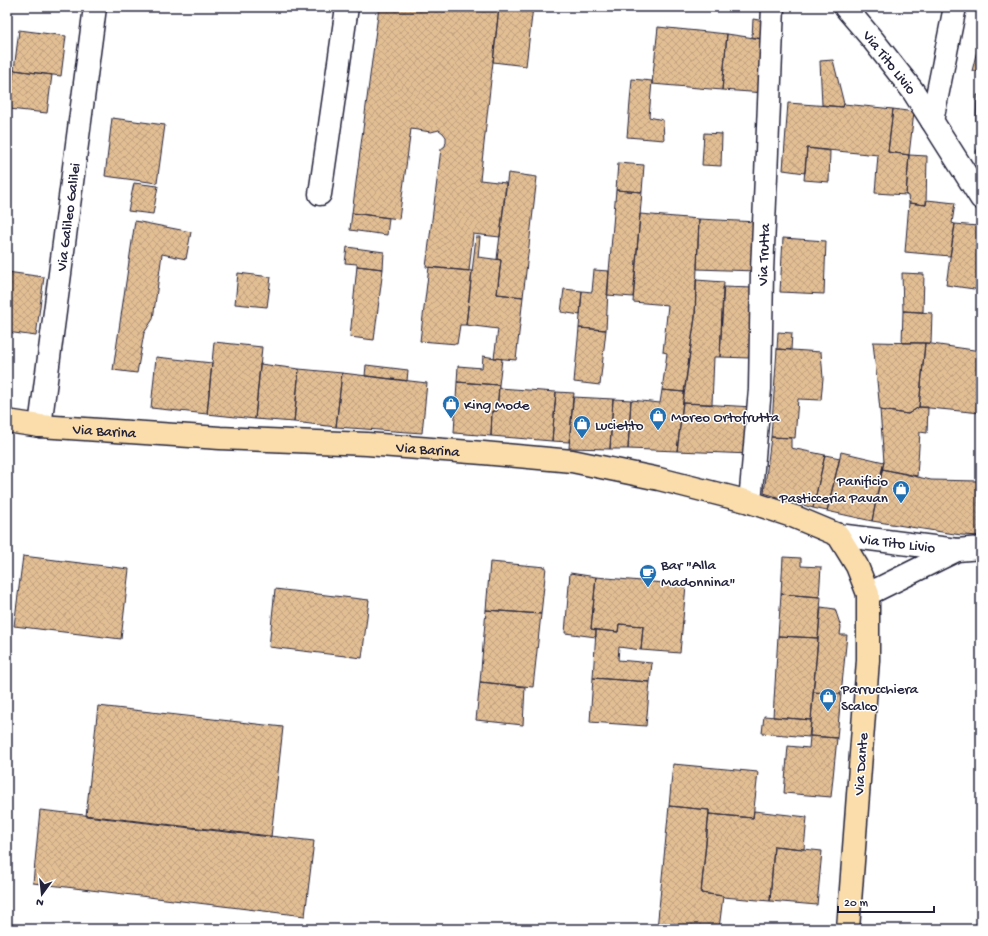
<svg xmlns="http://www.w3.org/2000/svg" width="988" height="936" viewBox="0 0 988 936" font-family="'Gochi Hand',sans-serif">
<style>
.building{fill:url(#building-cross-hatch);stroke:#22223b}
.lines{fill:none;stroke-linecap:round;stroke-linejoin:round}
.minor-casing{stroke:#22223b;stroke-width:25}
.major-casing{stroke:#22223b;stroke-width:25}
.minor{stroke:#fff;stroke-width:22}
.major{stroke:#faddab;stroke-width:22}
.labels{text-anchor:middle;stroke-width:3;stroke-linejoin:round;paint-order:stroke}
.street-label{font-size:15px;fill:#22223b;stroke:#fff}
.poi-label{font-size:15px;fill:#22223b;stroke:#fff;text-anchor:start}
</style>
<defs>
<pattern id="building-cross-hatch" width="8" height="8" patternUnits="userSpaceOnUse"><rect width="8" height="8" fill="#e2be93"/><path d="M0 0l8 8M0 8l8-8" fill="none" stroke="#c2a380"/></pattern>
</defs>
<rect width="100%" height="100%" fill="#fff"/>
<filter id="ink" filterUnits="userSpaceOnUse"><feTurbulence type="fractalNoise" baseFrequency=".025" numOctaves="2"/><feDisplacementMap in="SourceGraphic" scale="8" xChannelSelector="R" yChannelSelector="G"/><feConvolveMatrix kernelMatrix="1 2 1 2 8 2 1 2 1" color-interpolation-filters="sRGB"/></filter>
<g filter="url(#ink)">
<!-- building -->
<path class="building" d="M379,7H499L480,180L506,183L500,237L473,234L469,271L426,267L441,149L445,146L446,142V137L443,133L439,130L431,132L411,129L399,219L352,213Z
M499,7H533L526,66L493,62Z
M981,15V42H979Z
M753,19L771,22L768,40L752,37Z
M658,27L727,34L722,90L652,84Z
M19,30L66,36L61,76L14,70Z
M727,34L768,40L765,93L722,90Z
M979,42H981V70L972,71Z
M833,60L844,104L843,107L822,105L820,61Z
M14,70L52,75L47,113L9,109Z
M632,79L652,81L649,117L663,120L664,140L627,137Z
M977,95H981V122L976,121Z
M788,103L843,107L844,104L893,109L888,152L909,155L906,195L875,193L878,155L807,148L805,173L783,170Z
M893,109L914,112L909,155L888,152Z
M112,118L165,125L157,183L105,176Z
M704,133L722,134L721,166L702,165Z
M981,141V160L976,152Z
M807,148L830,151L829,182L804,180Z
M909,155L927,156L926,205L909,203L908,196L906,195Z
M618,163L644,165L642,192L616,190Z
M508,173L537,177L523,297L497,294L501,260L497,259Z
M134,183L158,186L153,214L128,211Z
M616,190L642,192L633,297L607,295Z
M927,200L955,203L952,223L955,224L950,256L905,252L909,203L926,205Z
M352,213L389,218L387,235L350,230Z
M640,214L699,219L695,317L684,392L662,390L667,353L663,352L668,305L633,302Z
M699,219L757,222L756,271L697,269Z
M135,221L191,232L186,259L162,254L153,319L144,333L137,373L113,370Z
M955,224L978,226L977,239L981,240V290L946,285Z
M476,237H480L478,257L501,260L497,294L523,297L516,360L494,358L498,329L466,325Z
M783,238L826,241L824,294L780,292Z
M347,247L384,252L383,269L357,266V264L345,263Z
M357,266L383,269L374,340L350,337Z
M429,267L472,271L466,325H460L457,344L420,341Z
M594,270L609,271L606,330L579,328L582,291L592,292Z
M7,272L44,277L36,336L7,332Z
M238,273L271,277L267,307L235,304Z
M902,273L924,274L923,312L903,311Z
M696,280L724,282L720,357H714L712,404L683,403L695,317Z
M723,287L753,288L749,358L720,357Z
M564,289L582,291L580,315L561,312Z
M903,311L932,313L931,343H902Z
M579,328L606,330L600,385L574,382Z
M778,332L792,333L791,350L777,349Z
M214,342L262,347L255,419L207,414Z
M873,342L925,343L919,407L908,414L880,410Z
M925,343L981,351V413L919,407Z
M777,349L821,352L823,378L821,400L798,399L795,438L771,437Z
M483,356L502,359L499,385L457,382L458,366L482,368Z
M156,357L212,363L207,414L151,408Z
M260,364L299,369L294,422L255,419Z
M366,365L408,370L407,381L365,376Z
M299,369L342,373L336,427L294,422Z
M342,373L427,383L422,433L336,427Z
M457,382L499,385L497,411H492L491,436L454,433Z
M499,388L556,392L552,441L491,436L492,411H497Z
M662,390L684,392L677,451L628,449L631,400L660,403Z
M556,392L574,393L569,442L552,441Z
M573,397L613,399L610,449L569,448Z
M613,399L631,400L628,449H610Z
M683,403L753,407L750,454L677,451Z
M919,407H928L927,433L920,432L917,476L882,469L884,462L880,410L908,414Z
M771,437L791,438V448L825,455L813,508L764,493Z
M841,452L884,462L872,521L827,511Z
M825,455L840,458L827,511L813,508Z
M882,469L931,480L978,481L981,536L961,535L872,521Z
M978,481H981V529Z
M23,556L129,569L121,639L14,626Z
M783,557L801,558V566L821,567L819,597L781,594Z
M490,562L546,567L541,614L486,610Z
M570,573L596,577L591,629L596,630V637L565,633Z
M596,577L686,585L680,653L641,650L643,626L619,624L618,632L591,629Z
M275,589L369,600L362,658L269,647Z
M781,594L821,597L818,638L778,636Z
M821,607L835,609L841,627L840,635H847L841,694L813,692Z
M486,610L541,614L533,687L480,682Z
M619,624L643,626L641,650L619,647L618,660L652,663L650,682L593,678L596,630L618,632Z
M778,636L818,638L811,720L773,717Z
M593,678L650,682L646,726L590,722Z
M480,682L525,687L523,725L476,720Z
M813,692L841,694L837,738L810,736Z
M98,706L283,727L271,837L86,816Z
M764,716L811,720L809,737L762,733Z
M810,736L837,738L831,797L784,793L788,746L809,748Z
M673,764L758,772L753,818L709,814V810L669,806Z
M669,806L709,810L701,893L723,896L719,929H657Z
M40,810L314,841L305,916L33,883Z
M754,811L807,817L804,849L774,846L770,901L723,897V896L701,893L709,814L753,818Z
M774,846L822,851L817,905L770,901Z"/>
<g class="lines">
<defs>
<g id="minor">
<path id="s1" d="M845,7L873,40L913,91L981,198"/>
<path d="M932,121L955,7"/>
<path d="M320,194L347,7"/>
<path id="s2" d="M40,426L95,7"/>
<path id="s3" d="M750,502L760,389L762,272L773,7"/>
<path id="s4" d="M838,535L957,550"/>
<path d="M868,594L957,550L981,548"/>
</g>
<g id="major">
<path id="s5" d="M7,421L40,426L220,438L367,444L483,453L572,461L659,479L750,502L795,517L838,535L857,566L868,594V660L848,929"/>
</g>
</defs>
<!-- minor casing -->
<use href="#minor" class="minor-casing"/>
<!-- major casing -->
<use href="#major" class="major-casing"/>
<!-- minor -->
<use href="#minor" class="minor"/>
<!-- major -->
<use href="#major" class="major"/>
</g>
</g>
<!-- icons -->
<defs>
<symbol id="shop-pin" viewBox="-11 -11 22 30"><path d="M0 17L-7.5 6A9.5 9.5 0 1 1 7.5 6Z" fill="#1f6fb2" stroke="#fff"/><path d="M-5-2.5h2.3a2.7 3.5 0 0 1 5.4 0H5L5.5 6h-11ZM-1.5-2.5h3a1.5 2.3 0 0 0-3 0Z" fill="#fff"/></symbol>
<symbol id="cafe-pin" viewBox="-11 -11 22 30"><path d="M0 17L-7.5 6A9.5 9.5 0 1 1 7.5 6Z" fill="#1f6fb2" stroke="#fff"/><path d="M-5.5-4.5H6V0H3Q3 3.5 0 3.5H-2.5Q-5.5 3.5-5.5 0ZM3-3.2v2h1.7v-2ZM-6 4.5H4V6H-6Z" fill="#fff"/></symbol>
</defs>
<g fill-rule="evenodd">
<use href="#shop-pin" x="441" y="394" width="20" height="27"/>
<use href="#shop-pin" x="648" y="406" width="20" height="27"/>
<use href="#shop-pin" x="572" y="414" width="20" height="27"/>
<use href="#shop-pin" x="891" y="479" width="20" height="27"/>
<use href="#cafe-pin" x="638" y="563" width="20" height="27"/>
<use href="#shop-pin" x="818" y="687" width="20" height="27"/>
</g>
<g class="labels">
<!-- street labels -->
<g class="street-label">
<text dy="5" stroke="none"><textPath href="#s1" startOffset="71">Via Tito Livio</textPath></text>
<text dy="5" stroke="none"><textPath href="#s2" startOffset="211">Via Galileo Galilei</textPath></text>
<text dy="5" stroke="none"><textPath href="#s3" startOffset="248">Via Trutta</textPath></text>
<text dy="5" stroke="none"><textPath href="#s5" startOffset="98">Via Barina</textPath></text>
<text dy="5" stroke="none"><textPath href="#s5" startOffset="422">Via Barina</textPath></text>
<text dy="5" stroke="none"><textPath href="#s4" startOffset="60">Via Tito Livio</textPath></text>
<text transform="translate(860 764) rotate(-86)" y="5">Via Dante</text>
</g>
<!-- poi labels -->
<g class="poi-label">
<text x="464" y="409">King Mode</text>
<text x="671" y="421">Moreo Ortofrutta</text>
<text x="595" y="429">Lucietto</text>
<text x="888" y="485" text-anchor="end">Panificio<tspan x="888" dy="17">Pasticceria Pavan</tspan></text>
<text x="661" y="569">Bar "Alla<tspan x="661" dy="17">Madonnina"</tspan></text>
<text x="841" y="693">Parrucchiera<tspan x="841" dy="17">Scalco</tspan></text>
</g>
</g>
<!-- margin -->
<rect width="988" height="936" fill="none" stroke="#fff" stroke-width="24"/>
<rect x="12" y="12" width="964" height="912" fill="none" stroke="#22223b" stroke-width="1.5" filter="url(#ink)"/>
<!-- north arrow -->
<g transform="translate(42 894) rotate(195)" stroke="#ffffff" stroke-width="3" paint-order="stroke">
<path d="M0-3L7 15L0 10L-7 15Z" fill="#22223b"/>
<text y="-6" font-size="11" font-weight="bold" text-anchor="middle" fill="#22223b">N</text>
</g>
<!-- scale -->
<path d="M838 906v6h96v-6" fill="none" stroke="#22223b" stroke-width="2"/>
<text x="844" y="906" font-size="12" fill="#22223b" stroke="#ffffff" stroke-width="3" paint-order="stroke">20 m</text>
</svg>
